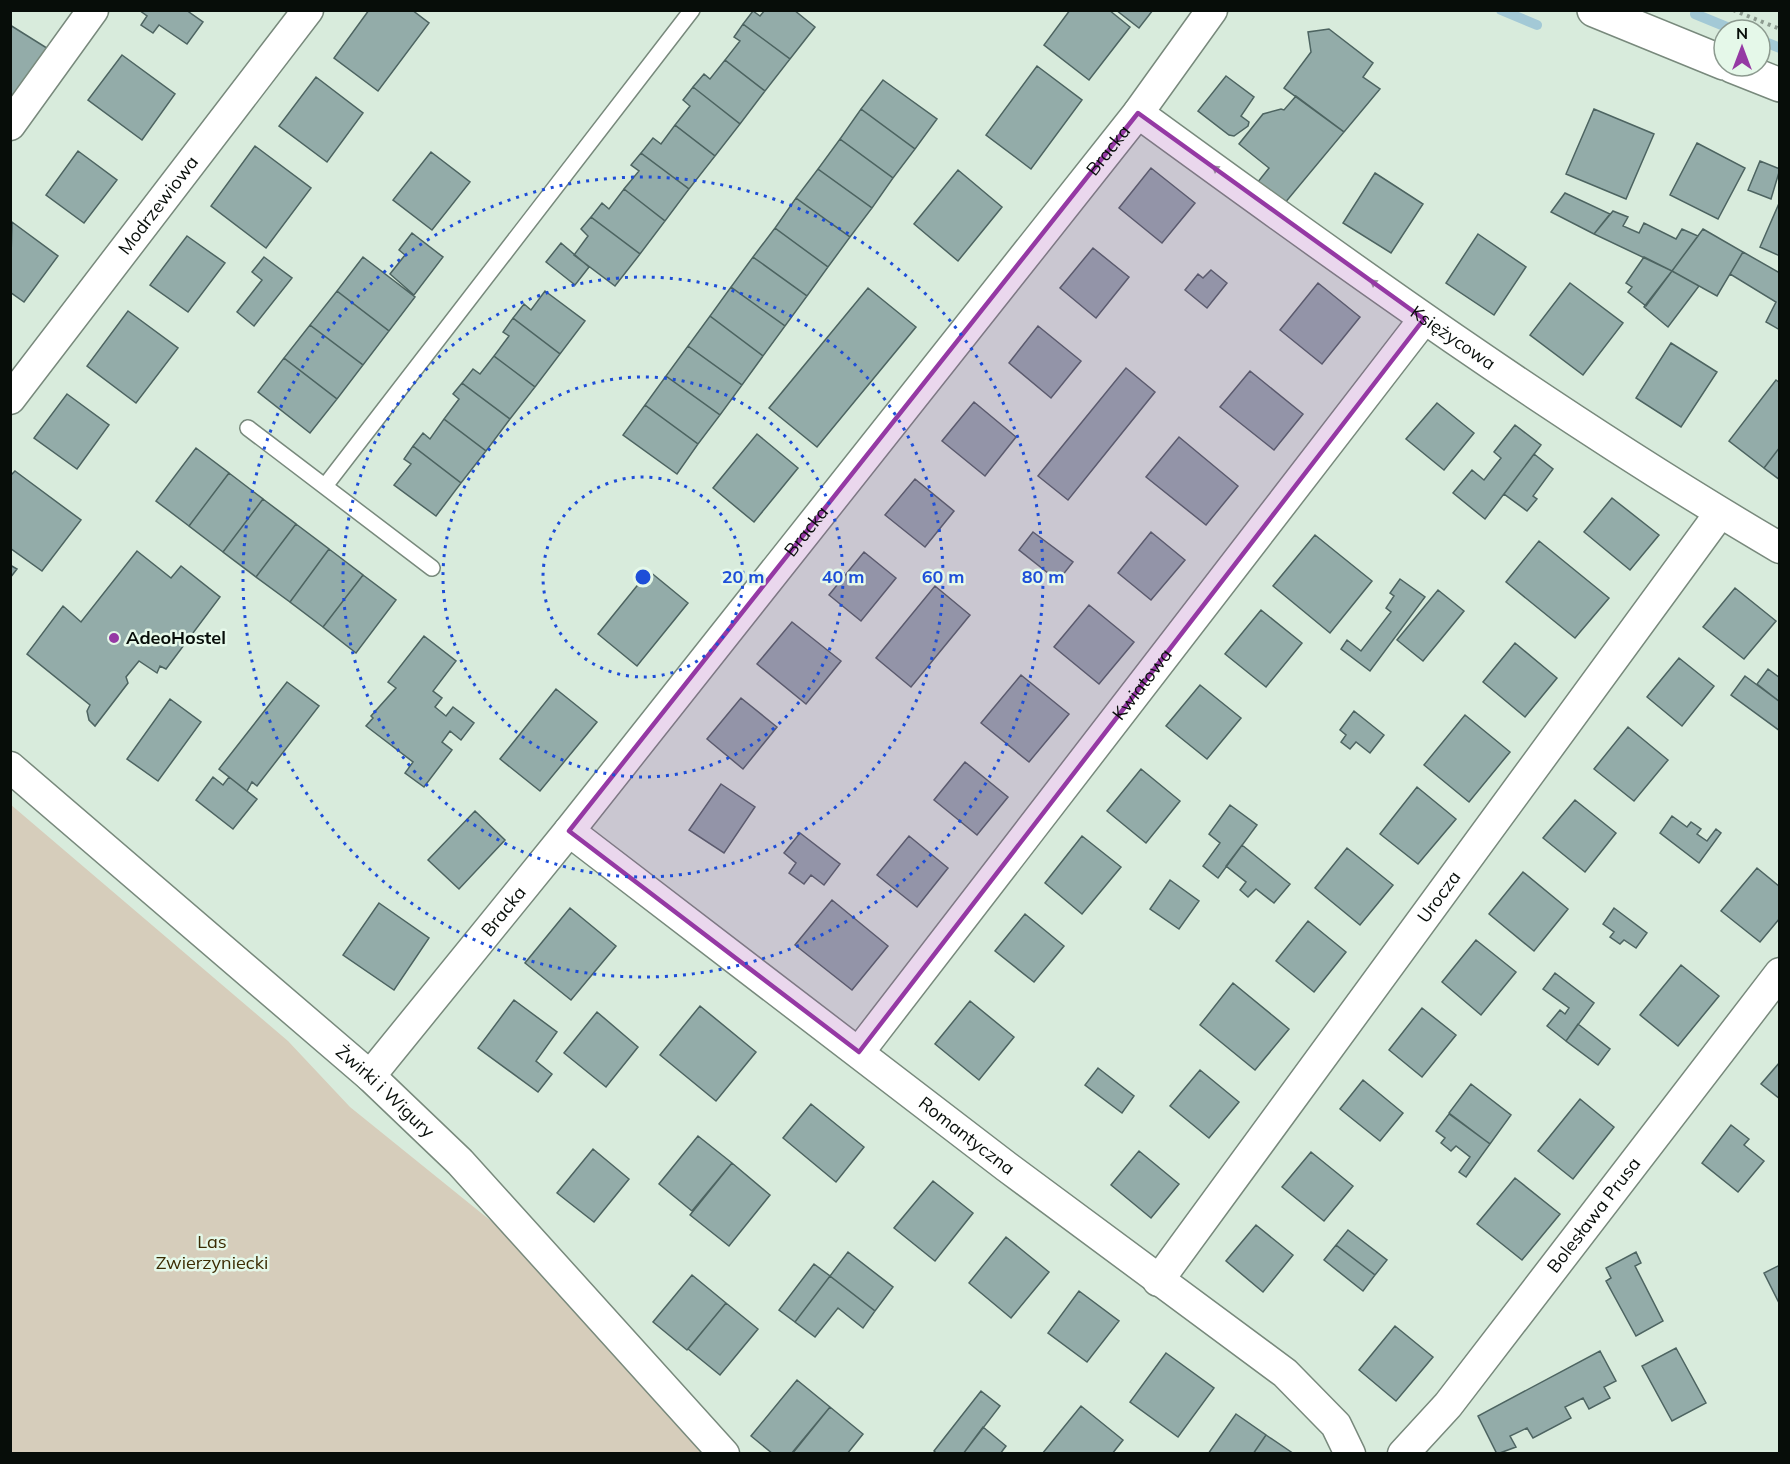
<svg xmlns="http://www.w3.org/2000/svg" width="1790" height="1464" viewBox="0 0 1790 1464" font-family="Mulish,sans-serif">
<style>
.green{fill:#d6cdbb}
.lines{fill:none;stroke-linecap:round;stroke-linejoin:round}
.stream{stroke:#a3c9d6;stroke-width:10}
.building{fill:#93aca9;stroke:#4d6461;stroke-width:1.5}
.service-casing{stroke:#78897c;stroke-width:18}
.minor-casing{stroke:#78897c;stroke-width:33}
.tertiary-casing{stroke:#78897c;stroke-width:36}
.path{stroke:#8d9b90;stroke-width:4;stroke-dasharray:3 4.5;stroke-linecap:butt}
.service{stroke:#fff;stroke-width:15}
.minor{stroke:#fff;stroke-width:30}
.tertiary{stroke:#fff;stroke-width:33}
.oneway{fill:#9c9e9d}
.marked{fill:#9539a4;fill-opacity:0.2;stroke:#9539a4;stroke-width:4.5;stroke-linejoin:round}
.ring{fill:none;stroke:#1d4ed8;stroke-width:3;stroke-dasharray:3 6}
.poi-dot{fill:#9539a4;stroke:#e5f8e9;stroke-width:2}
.labels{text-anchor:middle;stroke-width:5;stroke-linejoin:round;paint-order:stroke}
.street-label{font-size:18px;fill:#070d09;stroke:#e5f8e9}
.poi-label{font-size:18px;font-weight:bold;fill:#070d09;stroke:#e5f8e9;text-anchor:start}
.park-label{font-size:18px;fill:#3b2b02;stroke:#e5f8e9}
.centre{fill:#1d4ed8;stroke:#e5f8e9;stroke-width:3}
.ring-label{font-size:18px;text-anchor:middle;font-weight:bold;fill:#1d4ed8;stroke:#e5f8e9;stroke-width:5;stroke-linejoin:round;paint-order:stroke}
</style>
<rect width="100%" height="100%" fill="#d8ebdc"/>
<!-- green -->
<path class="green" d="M10,804L288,1041L350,1107L522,1246L705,1453H11Z"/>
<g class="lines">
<!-- stream -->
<path class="stream" d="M1501,10L1537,25
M1695,14L1734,30
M1760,40L1780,48"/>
</g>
<!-- building -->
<path class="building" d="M139,10H186L203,22L187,44L159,25L153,33L141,25L147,16Z
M369,10H412L429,23L378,91L334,58Z
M765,10H794L815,27L790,59L743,24L753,11L760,16Z
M1070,10H1109L1130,27L1089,80L1044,45Z
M1116,10H1153L1139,28Z
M743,24L790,59L765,91L725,60L740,41L734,37Z
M10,25L50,50L19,99L10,93Z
M1329,29L1373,63L1363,77L1380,89L1344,132L1284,88L1311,52L1308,32Z
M122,55L175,94L142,140L88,100Z
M725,60L765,91L740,124L693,87L704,74L710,79Z
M1037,66L1082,100L1031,169L986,135Z
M1226,76L1254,97L1241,116L1249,122L1248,126L1234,136L1229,135L1198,111Z
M316,77L363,113L327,162L279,126Z
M883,80L937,119L915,149L861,109Z
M693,87L740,124L715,156L675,125L690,106L683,100Z
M1296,96L1344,132L1284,204L1257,183L1269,168L1239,144L1263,114L1281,109L1284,110Z
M861,109L915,149L893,178L840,139Z
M1594,109L1654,134L1626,199L1566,174Z
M675,125L715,156L689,189L641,153L653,138L661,144Z
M840,139L893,178L872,208L818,169Z
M1697,143L1745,168L1718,219L1670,195Z
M255,146L311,188L266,248L211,206Z
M78,151L117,180L84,223L46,195Z
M431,152L470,182L432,230L393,200Z
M641,153L689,189L665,221L624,189L639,171L631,165Z
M1760,161L1780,169L1771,199L1748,190Z
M1151,168L1195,203L1162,243L1119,208Z
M818,169L872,208L850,237L796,198Z
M958,170L1002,207L958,261L914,224Z
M1375,173L1423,204L1391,253L1343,223Z
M624,189L665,221L640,254L591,217L602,203L609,209Z
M1565,193L1610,214L1594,234L1551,212Z
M796,198L850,237L828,267L775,228Z
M1780,201V256L1760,247Z
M1613,211L1628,217L1623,226L1639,233L1644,223L1676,239L1682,229L1698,236L1672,271L1594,234Z
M591,217L640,254L615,286L574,255L588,236L581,229Z
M12,222L58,256L24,302L10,292Z
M775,228L828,267L807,296L753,257Z
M1703,229L1743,252L1717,296L1672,271Z
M412,233L443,257L414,295L390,274L405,255L399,250Z
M1478,234L1526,267L1494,315L1446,283Z
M187,236L225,263L188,312L150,285Z
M561,243L589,267L575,285L546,262Z
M1093,248L1129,277L1096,318L1060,288Z
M1743,252L1780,273V330L1766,322L1776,302L1730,274Z
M264,257L292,278L254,326L237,312L262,280L252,272Z
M363,257L415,297L389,331L337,291Z
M753,257L807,296L785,326L731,287Z
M1644,257L1672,271L1646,306L1628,292L1632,287L1626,283Z
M1211,270L1227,283L1207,308L1185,290L1198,274L1203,278Z
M1672,271L1699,286L1668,327L1644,307Z
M1318,283L1360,317L1322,364L1280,330Z
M1570,283L1623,323L1583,375L1530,335Z
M731,287L785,326L763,356L710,316Z
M868,288L916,327L817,447L769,408Z
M337,291L389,331L363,365L310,325Z
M545,291L585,321L560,354L513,318L524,304L531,310Z
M128,311L178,348L136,403L87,366Z
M710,316L763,356L742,385L688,346Z
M513,318L560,354L535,387L494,356L509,336L503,332Z
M310,325L363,365L337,399L284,358Z
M1038,326L1081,361L1051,398L1009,363Z
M1671,343L1717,372L1681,427L1636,398Z
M688,346L742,385L720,415L666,376Z
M494,356L535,387L510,419L462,383L473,369L480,374Z
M284,358L337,399L310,433L258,392Z
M1126,368L1155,392L1068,500L1038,476Z
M1250,371L1303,414L1274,450L1220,407Z
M666,376L720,415L698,444L645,405Z
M1776,380L1780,383V447L1764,468L1729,441Z
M462,383L510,419L486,451L444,419L459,399L453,394Z
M67,394L109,425L77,469L34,438Z
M974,402L1016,437L985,476L942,441Z
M1437,403L1474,433L1444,470L1406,439Z
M645,405L698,444L677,474L623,435Z
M444,419L486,451L461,483L413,446L423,433L430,439Z
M1515,425L1541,445L1485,519L1453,493L1472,470L1484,480L1501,458L1494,452Z
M757,434L798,468L754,522L713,488Z
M1179,437L1238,486L1206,525L1146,477Z
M413,446L461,483L436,516L394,485L411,464L404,459Z
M1780,447V480L1764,468Z
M196,448L229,473L189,526L156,501Z
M1534,454L1553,469L1533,496L1537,499L1527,511L1504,494Z
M15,471L81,520L42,571L10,548V476Z
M229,473L263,499L223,552L189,526Z
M915,479L954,511L925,547L885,515Z
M1612,498L1659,535L1630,570L1584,532Z
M263,499L296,524L256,577L223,552Z
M296,524L329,549L290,602L256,577Z
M1033,532L1073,562L1058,581L1019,550Z
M1151,532L1185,560L1151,600L1118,573Z
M1315,535L1372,581L1330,633L1273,586Z
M1539,541L1609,598L1575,638L1506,582Z
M329,549L363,575L323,627L290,602Z
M137,551L171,578L181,566L220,597L166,669L160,666L157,673L139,661L126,677L128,683L95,726L89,720L87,711L90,705L27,654L63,606L81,622Z
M864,552L896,578L861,621L829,595Z
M10,565L17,569L10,578Z
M649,571L688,603L637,666L598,634Z
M363,575L396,600L356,653L323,627Z
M1400,579L1425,597L1370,671L1341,649L1347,640L1361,651L1391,612L1386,608L1394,596L1390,593Z
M935,586L970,615L911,687L876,658Z
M1735,588L1776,621L1744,659L1703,627Z
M1438,590L1464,611L1423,661L1397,640Z
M1089,605L1134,642L1099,684L1054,647Z
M1261,610L1302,643L1266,687L1225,654Z
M792,622L841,661L806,704L757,664Z
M424,636L456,661L433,691L442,698L435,707L446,716L453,707L474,723L461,740L450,731L442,742L452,750L424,787L405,773L413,762L366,726L373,718L371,716L396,688L388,682Z
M1515,643L1557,678L1525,717L1483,682Z
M1679,658L1714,686L1682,726L1647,697Z
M1768,669L1780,678V702L1757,684Z
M1021,675L1069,714L1029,762L981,723Z
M1745,676L1780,702V731L1731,695Z
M287,682L319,706L257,786L252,782L247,791L219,769Z
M1200,685L1241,718L1207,759L1166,726Z
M556,689L597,722L540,791L500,759Z
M741,698L777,727L743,769L707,739Z
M170,699L201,722L158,781L127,759Z
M1354,711L1384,735L1370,753L1356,742L1350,749L1341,742L1346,735L1340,730Z
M1465,715L1510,752L1469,802L1424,765Z
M1628,727L1668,760L1634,801L1594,769Z
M965,762L1008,797L977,835L934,800Z
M1141,769L1180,801L1146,843L1107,811Z
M213,777L223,785L229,777L257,799L233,829L196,800Z
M721,784L755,807L724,853L689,830Z
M1417,787L1456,819L1418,864L1380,834Z
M1575,800L1616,833L1585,872L1543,838Z
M1230,805L1257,825L1218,878L1203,866L1220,843L1209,834Z
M475,811L505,840L459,889L428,860Z
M1672,816L1687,827L1691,822L1701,829L1697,834L1707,841L1716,829L1721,833L1699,863L1660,833Z
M800,833L840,864L824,885L811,875L804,884L789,873L796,863L784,853Z
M909,836L948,868L917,907L877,875Z
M1082,836L1121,867L1082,914L1045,883Z
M1242,845L1290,884L1274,903L1256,889L1248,897L1240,890L1246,882L1226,866Z
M1347,848L1393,885L1360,925L1315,888Z
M1757,868L1780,887V918L1760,942L1721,911Z
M1523,872L1568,909L1534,951L1489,914Z
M1170,880L1199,901L1179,929L1150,909Z
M832,900L888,946L852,990L795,945Z
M379,903L429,938L394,990L343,955Z
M570,908L616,946L571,1000L525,963Z
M1614,908L1647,933L1636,948L1624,940L1620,944L1610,937L1614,932L1603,924Z
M1025,914L1064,946L1034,982L995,951Z
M1308,921L1346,952L1314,992L1276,961Z
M1476,940L1516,972L1481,1015L1442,982Z
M1681,965L1719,996L1678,1046L1640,1015Z
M1555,973L1594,1003L1566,1041L1547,1026L1560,1010L1565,1014L1569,1008L1543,989Z
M1233,983L1289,1029L1255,1070L1200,1025Z
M514,1000L557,1032L536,1061L552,1074L538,1092L478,1048Z
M970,1001L1014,1037L979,1080L935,1044Z
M700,1006L756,1052L716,1101L660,1055Z
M1422,1008L1456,1035L1422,1077L1389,1050Z
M597,1012L638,1047L606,1087L564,1053Z
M1578,1024L1610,1049L1598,1065L1566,1041Z
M1780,1062V1099L1761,1084Z
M1098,1068L1134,1096L1122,1113L1085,1085Z
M1200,1070L1239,1102L1209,1138L1170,1106Z
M1363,1080L1403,1113L1380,1141L1340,1109Z
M1471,1084L1511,1115L1490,1144L1449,1113Z
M1580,1099L1614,1127L1573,1179L1538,1151Z
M811,1104L864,1147L836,1182L783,1138Z
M1449,1114L1490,1144L1466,1177L1459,1172L1470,1157L1456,1146L1451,1151L1441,1143L1445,1138L1436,1131Z
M1731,1125L1749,1139L1744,1145L1764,1161L1738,1192L1702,1163Z
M698,1136L732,1163L692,1211L659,1184Z
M593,1149L629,1179L594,1222L557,1193Z
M1139,1151L1179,1184L1151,1218L1111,1185Z
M1311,1152L1353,1186L1324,1221L1282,1187Z
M732,1163L770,1195L729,1246L690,1215Z
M1515,1178L1560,1214L1522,1260L1477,1224Z
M933,1181L973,1213L935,1261L894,1228Z
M1256,1225L1293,1255L1263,1292L1226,1261Z
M1348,1230L1387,1260L1375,1275L1336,1245Z
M1006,1237L1049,1272L1011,1318L969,1283Z
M1336,1245L1375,1275L1363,1291L1324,1260Z
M848,1252L893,1287L875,1311L830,1276Z
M1636,1252L1641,1263L1635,1266L1663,1321L1636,1336L1606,1281L1611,1278L1606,1268Z
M814,1264L830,1276L795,1322L779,1310Z
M1780,1265V1305L1764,1273Z
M692,1275L726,1303L687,1350L653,1322Z
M830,1276L875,1311L863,1328L838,1308L815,1337L795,1322Z
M1079,1291L1119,1321L1087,1362L1048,1333Z
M726,1303L758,1329L720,1375L688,1349Z
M1395,1326L1433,1357L1396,1401L1359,1370Z
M1676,1348L1706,1403L1672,1421L1642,1366Z
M1600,1351L1616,1381L1604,1387L1610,1398L1589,1409L1583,1398L1565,1407L1571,1418L1533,1438L1527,1428L1510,1436L1516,1447L1497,1454L1478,1416Z
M1166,1353L1214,1388L1178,1437L1130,1402Z
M797,1380L830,1407L791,1454H773L751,1436Z
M981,1391L1000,1406L963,1454H937L934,1451Z
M1081,1406L1123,1440L1112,1454H1042Z
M830,1407L863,1434L847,1454H792Z
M1236,1414L1266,1435L1253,1454H1208Z
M983,1427L1006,1446L1000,1454H963Z
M1266,1435L1294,1454H1253Z"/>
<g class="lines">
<defs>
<path id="service" d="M248,428L432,568
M325,486L692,10"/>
<g id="minor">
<path id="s1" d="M1138,113C1346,265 1557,417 1780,548"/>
<path d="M10,125L93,10"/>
<path id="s2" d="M10,399L308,10"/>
<path id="s3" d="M10,767L370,1076L460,1162L724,1454"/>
<path id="s4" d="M569,831L1007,1167L1285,1373L1336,1425L1350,1454"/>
<path id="s5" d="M859,1052L1424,319"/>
<path id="s6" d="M370,1076L569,831L1138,113L1212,10"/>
<path id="s7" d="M1158,1281L1720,513"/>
<path id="s8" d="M1403,1454L1448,1405L1780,973"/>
</g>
<path id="tertiary" d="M1594,10L1724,63
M1732,66L1780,85"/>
</defs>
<!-- service casing -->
<use href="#service" class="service-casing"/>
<!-- minor casing -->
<use href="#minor" class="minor-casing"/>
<!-- tertiary casing -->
<use href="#tertiary" class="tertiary-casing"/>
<!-- path -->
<path class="path" d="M1733,10L1780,29"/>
<!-- service -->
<use href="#service" class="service"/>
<!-- minor -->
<use href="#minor" class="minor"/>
<!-- tertiary -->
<use href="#tertiary" class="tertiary"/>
</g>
<!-- one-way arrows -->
<defs><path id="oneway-solid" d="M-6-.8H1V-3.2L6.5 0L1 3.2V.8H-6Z" transform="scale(1.5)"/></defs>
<g class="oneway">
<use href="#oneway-solid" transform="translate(1219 171) rotate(-144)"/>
<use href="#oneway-solid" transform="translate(1377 285) rotate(-144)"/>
</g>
<!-- marked area -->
<path class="marked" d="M1138,113L1424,319L859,1052L569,831Z"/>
<!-- distance rings -->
<g class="ring">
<circle cx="643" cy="577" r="100"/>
<circle cx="643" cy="577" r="200"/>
<circle cx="643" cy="577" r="300"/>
<circle cx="643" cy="577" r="400"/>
</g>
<!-- markers -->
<circle class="poi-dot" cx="114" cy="638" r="6"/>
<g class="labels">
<!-- street labels -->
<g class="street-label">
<text dy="6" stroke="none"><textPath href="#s6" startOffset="1184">Bracka</textPath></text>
<text dy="6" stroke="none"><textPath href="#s2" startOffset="244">Modrzewiowa</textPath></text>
<text dy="6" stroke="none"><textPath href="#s1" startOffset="387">Księżycowa</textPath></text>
<text dy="6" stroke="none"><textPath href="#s6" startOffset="698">Bracka</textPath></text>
<text dy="6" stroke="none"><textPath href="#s5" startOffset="464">Kwiatowa</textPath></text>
<text dy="6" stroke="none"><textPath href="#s7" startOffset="476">Urocza</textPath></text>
<text dy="6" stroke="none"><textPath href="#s6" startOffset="212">Bracka</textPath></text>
<text dy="6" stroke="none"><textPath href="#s3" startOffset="496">Żwirki i Wigury</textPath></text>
<text dy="6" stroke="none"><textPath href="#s4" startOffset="501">Romantyczna</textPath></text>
<text dy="6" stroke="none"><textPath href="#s8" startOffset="306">Bolesława Prusa</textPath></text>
</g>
<!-- poi labels -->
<g class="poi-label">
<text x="126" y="644">AdeoHostel</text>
</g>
<!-- park labels -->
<g class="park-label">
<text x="212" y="1248">Las<tspan x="212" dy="21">Zwierzyniecki</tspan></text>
</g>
</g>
<circle cx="643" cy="577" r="9" class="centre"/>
<g class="ring-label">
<text x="743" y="583">20 m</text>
<text x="843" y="583">40 m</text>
<text x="943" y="583">60 m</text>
<text x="1043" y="583">80 m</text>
</g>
<!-- border -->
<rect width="1790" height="1464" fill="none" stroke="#070d09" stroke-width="24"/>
<!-- north arrow -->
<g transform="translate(1742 48)"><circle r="28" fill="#e5f8e9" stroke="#8c9a8f" stroke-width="1.5"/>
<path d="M0-4.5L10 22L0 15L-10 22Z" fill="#9539a4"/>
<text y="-9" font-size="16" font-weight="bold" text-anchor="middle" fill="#070d09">N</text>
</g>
</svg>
